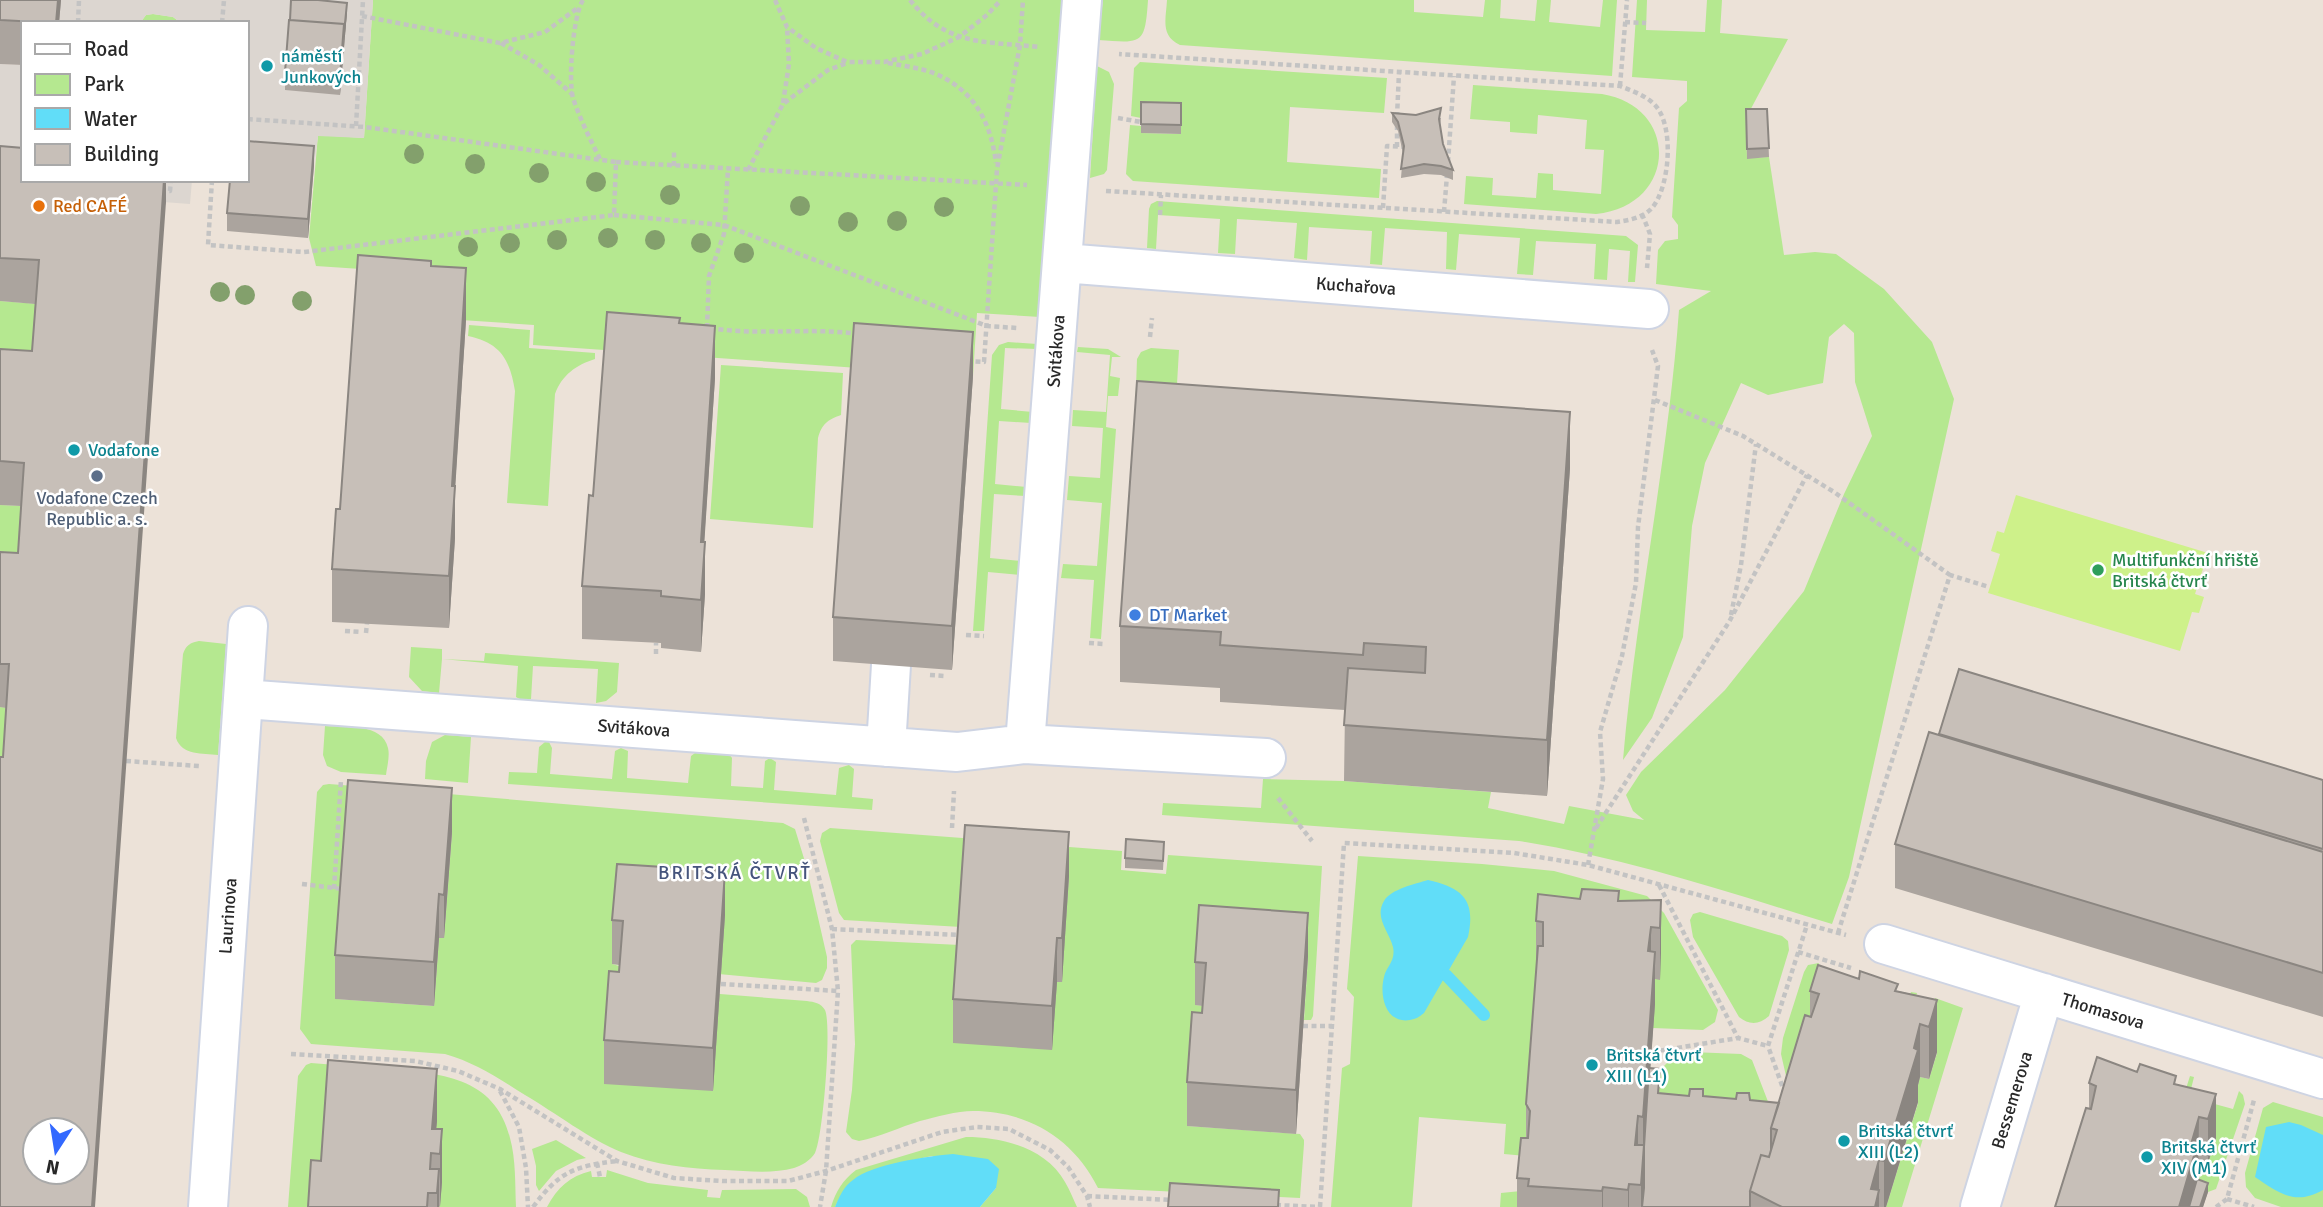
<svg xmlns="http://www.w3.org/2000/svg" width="2323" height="1207" viewBox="0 0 2323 1207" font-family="Signika,sans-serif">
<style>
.green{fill:#b5e890}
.pitch{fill:#cef18a}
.plaza{fill:#dcd6d0}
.water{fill:#61ddf8}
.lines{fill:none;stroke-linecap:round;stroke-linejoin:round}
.stream{stroke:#61ddf8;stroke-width:12}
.minor-casing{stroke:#ced4e3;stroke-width:42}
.path{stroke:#c3c3c3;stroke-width:4.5;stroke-dasharray:5 3.5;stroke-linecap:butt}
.minor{stroke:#fff;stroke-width:38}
.tree{fill:#83a06c}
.wall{fill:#aba49e}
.shaded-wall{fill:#8b8681}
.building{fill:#c7bfb8;stroke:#8b8681;stroke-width:2;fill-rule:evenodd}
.culture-dot{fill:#0f9aa8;stroke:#fff;stroke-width:2.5}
.food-dot{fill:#e8710a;stroke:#fff;stroke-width:2.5}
.service-dot{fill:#5c6f8a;stroke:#fff;stroke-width:2.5}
.leisure-dot{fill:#2e9e5b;stroke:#fff;stroke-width:2.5}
.shop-dot{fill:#3f7fe0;stroke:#fff;stroke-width:2.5}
.labels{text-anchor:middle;stroke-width:5;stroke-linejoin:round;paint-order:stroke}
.culture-label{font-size:18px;fill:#0d838f;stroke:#fff;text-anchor:start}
.food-label{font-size:18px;fill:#c56008;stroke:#fff;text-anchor:start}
.street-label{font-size:18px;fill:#282828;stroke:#fff}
.service-label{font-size:18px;fill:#4e5e75;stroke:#fff}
.leisure-label{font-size:18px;fill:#27864d;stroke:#fff;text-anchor:start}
.shop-label{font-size:18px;fill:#366cbe;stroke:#fff;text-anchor:start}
.neighbourhood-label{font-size:19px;letter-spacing:2px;fill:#45547c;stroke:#fff}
</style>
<rect width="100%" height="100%" fill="#ece2d8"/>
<!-- green -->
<path class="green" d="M373,0H1062L1040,317L977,313L973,376L533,345L534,325L431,318L361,269L316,266L309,238L318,135L364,138Z
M1103,0H1148C1145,46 1142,43 1098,40Z
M1167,0H1414V12L1483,17L1485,0H1501L1500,18L1535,21L1537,0H1551L1549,22L1600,27L1603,0H1617L1612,76L1180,45C1160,36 1166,19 1167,0Z
M1637,0H1647L1646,30L1705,32L1707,0H1722L1720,33L1788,39L1746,118L1747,158L1769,157L1784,255L1815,252L1836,254L1884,289L1932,342L1954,399L1849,877L1832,924C1728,892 1626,858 1519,841L1162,815L1163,803L1261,808L1263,779L1344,781L1491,792L1488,808L1564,824L1569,806L1644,820L1633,811L1626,795L1641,772L1725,690L1804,591L1844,494L1872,436L1855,382L1854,333L1844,324L1829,337L1823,383L1768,395L1741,383L1705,463L1692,526L1683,637L1652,718L1623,760C1636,609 1668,461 1679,310L1711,291L1656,284L1658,250L1665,241L1678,239V225L1672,217L1679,108L1687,101V81L1632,77Z
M153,14L173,17L181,23H140L146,15Z
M1140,62L1387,78L1384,113L1290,107L1287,162L1381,169L1379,198L1133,181L1126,174L1130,125L1141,126V133L1181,134V112H1141V118L1131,116L1134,68Z
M1097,66L1109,72L1114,84L1107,170L1104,174L1090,178Z
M1473,85L1602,94C1681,107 1677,206 1596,214L1464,204L1466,176L1493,178L1492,195L1536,198L1538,173L1553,174V190L1601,194L1604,150L1585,149L1587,120L1538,115L1537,134L1510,132V122L1470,119Z
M1157,201L1626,236L1638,245L1635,282H1628L1630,251L1609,249L1607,280L1594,279L1596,244L1536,241L1533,275L1517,274L1520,238L1459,234L1456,270L1446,269L1447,232L1385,228L1382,265L1370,264L1372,231L1309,227L1307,260L1294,258L1297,223L1237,219L1235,254L1218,253L1220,219L1158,215L1156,249L1147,248L1149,209L1151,204Z
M0,301L39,304L32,395L0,393Z
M469,325L530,330L529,348L595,353V359C576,365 562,375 555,394L548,506L507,503L515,391C510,360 501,343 468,336Z
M1008,342L1037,344V349L1005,348L1001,409L1033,412L1031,423L999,421L995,484L1027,487L1026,496L994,494L990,558L1022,561L1021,575L988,572L984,631H973L992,355L999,345Z
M1078,347L1108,349L1121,357H1112L1110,376L1120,378L1118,396H1108L1106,427L1116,429L1101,639L1090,638L1094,580L1061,578L1063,564L1097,566L1102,503L1067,500L1069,476L1100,478L1103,428L1072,426L1073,410L1106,412L1110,355L1077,352Z
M1151,348L1179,350L1175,418L1135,415L1137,359L1141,352Z
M721,365L843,373L841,415C827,420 822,424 818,438L813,528L710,519Z
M0,505L24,506L18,597L0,596Z
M199,641L226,644L218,755C203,753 182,756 176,738L183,654C186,645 190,643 199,641Z
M411,647L442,649V659L484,661L485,653L619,663L617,692L606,701L596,703L598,669L533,666L531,699L523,701L516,697L518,666L442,659L439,693L422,691L409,677Z
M0,707L9,708L0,801Z
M325,726C344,727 383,723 388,748C390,756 387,767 386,775L341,772L327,766L323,755Z
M445,735L471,737L468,783L425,779L426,761L432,742Z
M545,742H549L552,748L550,774L612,779L615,751L621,748L628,751L627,778L688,783L691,756L695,753L729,754L732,758L731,786L763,788L765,761L770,758L776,762L774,790L836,795L839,768L849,765L854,769L852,797L873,799L872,810L508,784L509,772L537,773L539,747Z
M329,784L391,789L336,999L434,1006L439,938H444L452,832L425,792L783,823L795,829L806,865L827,957V968L822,980L816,983L612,964L720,994L807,1001C814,1002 821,1003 825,1010C832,1025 823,1137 815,1153C811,1160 801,1166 794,1168C773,1174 747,1171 725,1170C689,1169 655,1165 621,1152C591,1140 554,1112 525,1095C500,1079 474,1062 445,1054L311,1044L300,1029L317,792L323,785Z
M830,828L989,840L961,927L844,920L839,913L820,841L822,833Z
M1056,846L1122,851L1121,870L1166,874L1168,855L1322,866L1313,1016L1311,1020H1304L1308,957L1195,1005L1206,1006L1187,1126L1300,1134L1304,1140V1144L1300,1198L1098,1188C1074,1139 1028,1111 973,1111C957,1111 936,1117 920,1121C900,1127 880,1137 859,1141L852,1139L846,1132L852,1090L855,1044L851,945L856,940L960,945L1061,982L1069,876Z
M1358,856L1482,864L1554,871L1647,896L1664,913L1718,1010L1715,1022L1703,1030L1653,1028L1648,1003L1661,953L1526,1156L1504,1154L1506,1124L1419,1117L1412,1207H1331L1342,1068L1350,1064L1354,997L1347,989Z
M1700,912L1782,936L1788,941L1789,950L1769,1016C1759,1025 1749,1025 1739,1017L1693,937L1690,920L1693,914Z
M1819,963L1813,981L1855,995L1799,1086L1786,1076L1781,1054L1783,1038L1804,972L1808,965Z
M1911,992L1917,993L1913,1007L1931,1013L1935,998L1963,1008L1902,1207H1886L1918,1103L1914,1100L1920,1077L1929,1079L1937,1053L1895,1043Z
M1691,1052L1741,1054L1752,1060L1772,1112L1658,1103L1661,1069L1669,1061Z
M311,1063C336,1065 361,1067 386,1069C439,1073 495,1076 510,1138C516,1160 515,1184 516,1207H288L298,1076L306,1065Z
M2190,1076L2194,1077L2189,1097L2233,1109L2239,1091L2243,1095L2245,1104L2216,1189L2208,1192L2192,1185L2199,1161L2208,1163L2176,1120Z
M2273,1102L2323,1117V1207H2281L2255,1198L2246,1187L2245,1173L2263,1108Z
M966,1137C1003,1137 1046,1148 1065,1182C1070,1190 1073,1199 1077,1207H980L996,1188L932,1156C893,1165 853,1167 835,1207H831C836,1191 842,1181 856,1170Z
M556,1140L586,1158L577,1160L556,1171L539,1191L536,1185V1166L532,1149Z
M607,1170L648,1183L708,1190L707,1197L720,1198L722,1190L796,1189L807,1197L810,1207H547C557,1188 570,1176 591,1171L592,1177H606Z
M1521,1191L1519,1207H1500L1501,1193Z"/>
<!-- pitch -->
<path class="pitch" d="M2016,495L2208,553L2195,594L2204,597L2199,613L2192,612L2180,651L1988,593L2000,554L1991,551L1997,531L2004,533Z"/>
<!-- plaza -->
<path class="plaza" d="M26,0H373L364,138L318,136L314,165L247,159V23H181L173,17L153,14L146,15L140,23H59L60,3Z
M0,64L23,65V180H192L190,204L0,190Z"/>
<!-- water -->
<path class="water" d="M1428,880C1463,888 1476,900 1468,937L1424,1013C1419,1017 1416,1019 1410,1020C1386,1024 1379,996 1384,977C1386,967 1396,961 1393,947C1389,931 1374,918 1384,901C1391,889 1415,884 1428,880Z
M2289,1122L2301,1125L2323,1135V1190C2295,1206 2279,1193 2255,1177L2266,1127Z
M953,1154L988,1159L999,1169L996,1188L980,1207H835C839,1197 844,1186 853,1180C872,1164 928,1156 953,1154Z"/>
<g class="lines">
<!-- stream -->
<path class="stream" d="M1446,975L1484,1015"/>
<defs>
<path id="minor" d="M1063,263L1649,309
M243,699L957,752L1025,744L1266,758
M1025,744L1082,0
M886,747L891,665
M1884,944L2323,1079
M208,1207L248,626
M1980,1207L2044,993"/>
</defs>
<!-- minor casing -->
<use href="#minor" class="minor-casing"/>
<!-- path -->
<path class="path" d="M583,0C573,15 568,80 573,98C580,119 590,139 600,159
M775,0L787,27L816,48L847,62H884L922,54L959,37L987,15L1001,0
M910,0C947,47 986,41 1039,47
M362,16L500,43L545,32L579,7
M1625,22L1646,23
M78,23L79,0
M222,23L224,0
M501,43L539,65L572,94
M888,63C904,66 922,68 936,74C975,91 991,123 996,163
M1620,86L1627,0
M783,103L789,64L787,27
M1397,117L1399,72
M1118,118L1141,122
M356,126L363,0
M1397,147V126
M616,162L1027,185
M1448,162L1454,76
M674,166V151
M748,170L783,104L828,70L847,63
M212,180L208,245L304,252L614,215L616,162L365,127L247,119
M161,190L170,191L171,180
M1106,191L1617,222C1629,220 1643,218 1652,208C1670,187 1675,124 1654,104C1645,95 1632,91 1620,86L1119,54
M1383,208L1387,146L1407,147
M1444,212L1447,175
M1642,214L1650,234L1647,268
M614,215L724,225L987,326L1017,328
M1160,215L1161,195
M707,328L709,276L724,234L728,169
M710,328C759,336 809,327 858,334
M1150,337L1152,318
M967,361L984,362L997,169L1020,45L1023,0
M1655,400L1743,436L1834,492L1950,575
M1731,615L1741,565L1756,444
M345,631L361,632
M366,633L367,623
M966,635L984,636
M1089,643L1104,644
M656,654V643
M930,675L944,676
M126,761L199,766
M1278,798L1312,841
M804,818L832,929L838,991L826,1171L820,1207
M952,828L954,791
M1596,828L1729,622L1807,475
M1588,865L1603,779L1600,732L1622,656L1636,583L1638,527L1658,366L1652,350
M302,884L343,889
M1659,885L1738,1038
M334,889L341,780
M832,929L959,935
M1838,933L1950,575L1989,587
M1798,952L1851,968
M721,984L838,991
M1303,1026H1332
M1652,1052L1738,1038L1768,1046
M291,1054L415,1061L458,1071L500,1089L617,1161L674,1178L723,1181H788L826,1171L942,1132L977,1127L1009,1129L1050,1150L1068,1167L1087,1196L1090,1207
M500,1091L519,1127L526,1168L528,1207
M1785,1094L1768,1046L1807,925
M597,1163L600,1177
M1087,1196L1172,1200
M2227,1199L2254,1207
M1276,1205L1320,1207
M533,1207C559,1172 574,1166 617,1161
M1320,1207L1344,843L1514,853L1588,865L1846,935
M2216,1207L2227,1199L2254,1100"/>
<!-- minor -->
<use href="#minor" class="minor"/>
</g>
<!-- trees -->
<g class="tree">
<circle cx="414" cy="154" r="10"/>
<circle cx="475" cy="164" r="10"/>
<circle cx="539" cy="173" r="10"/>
<circle cx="596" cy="182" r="10"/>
<circle cx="670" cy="195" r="10"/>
<circle cx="800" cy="206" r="10"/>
<circle cx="944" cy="207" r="10"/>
<circle cx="897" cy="221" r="10"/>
<circle cx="848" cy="222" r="10"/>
<circle cx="608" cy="238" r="10"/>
<circle cx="557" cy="240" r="10"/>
<circle cx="655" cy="240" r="10"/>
<circle cx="510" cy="243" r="10"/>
<circle cx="701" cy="243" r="10"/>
<circle cx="468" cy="247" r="10"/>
<circle cx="744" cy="253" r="10"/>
<circle cx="220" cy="292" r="10"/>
<circle cx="245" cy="295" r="10"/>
<circle cx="302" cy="301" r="10"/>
</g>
<!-- wall -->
<path class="wall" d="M0,0H61L59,23H23V65L0,64Z
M347,12L340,95L285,90V72Z
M1141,102L1181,103V134L1141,133Z
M1746,109H1767L1769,157L1747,159Z
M1392,113L1441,118L1440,124L1443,144L1453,170V180L1441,175L1424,174L1401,178L1403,153L1398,131L1392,122Z
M0,146L166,180V202L3,757L6,708L0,707V552L18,553L21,506L0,505V349L32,351L35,304L0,301Z
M314,165L308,238L227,231V213Z
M431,266L466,320L455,486V538L449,628L332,622V569L340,509Z
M680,323L715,378L704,542L705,594L701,652L661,648V643L582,639V586L593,496Z
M973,376L952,670L833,661V617Z
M1570,468L1547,796L1344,781L1345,710L1220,702V688L1120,682V626Z
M1939,734L2323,780V1017L1895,888V844Z
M452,832L444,938H439L434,1006L335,999V955Z
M1164,851L1163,870L1125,868V858Z
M1069,876L1062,982H1057L1052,1050L953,1043V999Z
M1580,899L1619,901L1661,900L1660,980L1655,979V1004L1650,1068L1660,1078L1659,1093L1779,1103L1810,1016V991L1859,979L1898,991L1937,1000V1052L1929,1079L1920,1077L1918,1085V1102L1886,1207H1517V1178L1526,1138V1104L1536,971V921Z
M725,915L713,1091L604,1084V1040L619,972L620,965L612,964V920Z
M1308,956L1296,1134L1187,1126V1082L1202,1013L1203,1006L1195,1005V962Z
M2137,1072L2176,1084L2216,1094V1138L2208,1163L2199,1161L2198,1165V1179L2208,1192L2203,1207H2055L2089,1108V1083Z
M437,1121L436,1129H442V1182L440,1206L439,1207H308L321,1161Z"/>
<!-- shaded-wall -->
<path class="shaded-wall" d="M58,0H61L59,23H56Z
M347,3V12L340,95V76Z
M314,146V165L308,238V219Z
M164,180H166V202L95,1207H92Z
M466,268V320L452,538V486Z
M715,326V378L701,594V542Z
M973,332V376L952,670V626Z
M1570,412V468L1547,796V740Z
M455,486V538L449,628V576Z
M705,542V594L701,652V600Z
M452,788V832L444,938V895Z
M1069,832V876L1062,982V938Z
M725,871V915L713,1091V1048Z
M439,894V938L434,1006V962Z
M1661,900V953L1660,980V928Z
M1308,913V956L1296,1134V1090Z
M1651,927V979L1648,951Z
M1057,938V982L1052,1050V1006Z
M1655,952V1004L1644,1158L1643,1207H1641V1185L1643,1155V1117Z
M1937,1000V1052L1929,1079V1027Z
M1920,1024V1077L1918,1085V1102L1886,1207H1884V1161Z
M437,1069V1121L434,1154L432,1129Z
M2216,1094V1138L2208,1163V1119Z
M1638,1116V1168L1635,1145Z
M2199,1117L2198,1186L2192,1207H2179L2192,1141Z
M442,1129V1182L440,1206V1154Z
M1879,1160V1207H1871V1189Z
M439,1169V1207H437V1193Z
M2208,1183V1192L2203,1207H2200Z
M1629,1184V1207H1628V1190Z
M1603,1187V1207H1602V1191Z"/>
<!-- building -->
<path class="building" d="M0,0H58L56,23L0,20Z
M291,0H318L347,3L344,33V24L290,20Z
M289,20L344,24L340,76L285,72Z
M1141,102L1181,103V125L1141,124Z
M1441,108L1439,119L1443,144L1453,170L1441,166L1424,164L1401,169L1404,146L1398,122L1392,113L1416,115Z
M1746,109H1767L1769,148L1747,149Z
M247,141L314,146L308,219L227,213L230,180H247Z
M0,146L23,148V180H164L92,1207H0V757H3L9,664H0V552L18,553L24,463L0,461V349L32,351L39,260L0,258ZM35,1130H77V1172H35Z
M358,255L431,261V266L466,268L452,486H455L449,576L332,569L336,509H340Z
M607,312L680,318L679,323L715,326L701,542H705L701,600L661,596V591L582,586L589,495L593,496Z
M854,323L973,332L952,626L833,617Z
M1137,381L1570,412L1547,740L1344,725L1348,668L1425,673L1426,647L1364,643L1363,655L1220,645L1221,632L1120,626Z
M1959,669L2323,780V849L1939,734Z
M1929,732L2323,852V973L1895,844Z
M348,780L452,788L444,895L439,894L434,962L335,955Z
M965,825L1069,832L1062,938H1057L1052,1006L953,999Z
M1126,839L1164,842L1163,861L1125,858Z
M617,864L725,871L713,1048L604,1040L609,971L619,972L623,921L612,920Z
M1582,889L1619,891L1618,901L1661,900L1660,928L1651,927L1648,951L1655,952L1643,1117L1638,1116L1635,1145H1644L1641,1185L1629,1184L1628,1190L1603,1187L1602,1191L1528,1186L1529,1179L1517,1178L1521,1138H1528L1530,1111L1526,1104L1538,946H1543V922L1536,921L1538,894L1580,899Z
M1199,905L1308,913L1296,1090L1187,1082L1192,1012L1202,1013L1206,963L1195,962Z
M1818,965L1859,979L1860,971L1898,984L1895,991L1937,1000L1929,1027L1920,1024L1914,1048L1918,1050L1884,1161L1879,1160L1871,1189L1879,1190L1875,1207H1782L1750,1191L1761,1155L1769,1157L1777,1130L1771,1128L1804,1018L1805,1015L1811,1017L1819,994L1810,991Z
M2097,1057L2137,1072L2140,1064L2176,1076L2174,1084L2216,1094L2208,1119L2199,1117L2192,1141L2198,1142L2179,1207H2055L2086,1108L2091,1109L2096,1086L2089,1083Z
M328,1060L437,1069L432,1129H442L440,1154L431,1153L430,1169H439L437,1193H428L427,1207H308L311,1160L321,1161Z
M1649,1068L1660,1069L1658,1093L1689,1096L1690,1089H1703V1096L1736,1099L1737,1093H1749L1750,1100L1779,1103L1771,1128V1150L1769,1157L1761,1155L1750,1191V1207H1642L1644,1188V1147Z
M2197,1179L2208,1183L2200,1207H2189Z
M1170,1183L1279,1190L1278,1207H1168Z"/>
<!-- markers -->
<g class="culture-dot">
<circle cx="267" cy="66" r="7"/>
<circle cx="74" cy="450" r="7"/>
<circle cx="1592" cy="1065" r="7"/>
<circle cx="1844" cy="1141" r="7"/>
<circle cx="2147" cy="1157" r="7"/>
</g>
<circle class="food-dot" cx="39" cy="206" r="7"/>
<circle class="service-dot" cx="97" cy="476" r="7"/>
<circle class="leisure-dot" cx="2098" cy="570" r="7"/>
<circle class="shop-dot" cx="1135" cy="615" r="7"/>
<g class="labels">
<!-- culture labels -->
<g class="culture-label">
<text x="281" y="62">náměstí<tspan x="281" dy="21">Junkových</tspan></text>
<text x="88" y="456">Vodafone</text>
<text x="1606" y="1061">Britská čtvrť<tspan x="1606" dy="21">XIII (L1)</tspan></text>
<text x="1858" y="1137">Britská čtvrť<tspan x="1858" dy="21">XIII (L2)</tspan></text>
<text x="2161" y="1153">Britská čtvrť<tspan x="2161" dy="21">XIV (M1)</tspan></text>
</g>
<!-- food labels -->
<g class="food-label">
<text x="53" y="212">Red CAFÉ</text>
</g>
<!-- street labels -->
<g class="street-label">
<text transform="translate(1356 286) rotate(4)" y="6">Kuchařova</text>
<text transform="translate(1056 351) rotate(-86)" y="6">Svitákova</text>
<text transform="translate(634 728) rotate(4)" y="6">Svitákova</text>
<text transform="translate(228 916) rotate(-86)" y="6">Laurinova</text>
<text transform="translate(2103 1011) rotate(17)" y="6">Thomasova</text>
<text transform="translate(2012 1100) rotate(-73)" y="6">Bessemerova</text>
</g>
<!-- service labels -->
<g class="service-label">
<text x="97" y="504">Vodafone Czech<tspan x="97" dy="21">Republic a. s.</tspan></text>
</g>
<!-- leisure labels -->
<g class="leisure-label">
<text x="2112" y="566">Multifunkční hřiště<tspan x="2112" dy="21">Britská čtvrť</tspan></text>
</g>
<!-- shop labels -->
<g class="shop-label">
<text x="1149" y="621">DT Market</text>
</g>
<!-- neighbourhood labels -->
<g class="neighbourhood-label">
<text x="735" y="879">BRITSKÁ ČTVRŤ</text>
</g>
</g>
<!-- legend -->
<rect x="21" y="21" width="228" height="161" fill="#ffffff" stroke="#a9a9a9" stroke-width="2"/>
<rect x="35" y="44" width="35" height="10" fill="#ffffff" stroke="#a9a9a9" stroke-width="2"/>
<text x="84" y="56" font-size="21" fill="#282828">Road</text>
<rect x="35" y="74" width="35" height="21" fill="#b5e890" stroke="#a9a9a9" stroke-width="2"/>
<text x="84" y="91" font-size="21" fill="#282828">Park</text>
<rect x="35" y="108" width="35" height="21" fill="#61ddf8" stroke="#a9a9a9" stroke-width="2"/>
<text x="84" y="126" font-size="21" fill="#282828">Water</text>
<rect x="35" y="144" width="35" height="21" fill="#c7bfb8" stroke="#a9a9a9" stroke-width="2"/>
<text x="84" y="161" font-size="21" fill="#282828">Building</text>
<!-- north arrow -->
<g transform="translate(56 1151) rotate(192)"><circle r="33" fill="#ffffff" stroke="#a9a9a9" stroke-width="2"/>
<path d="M0-5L12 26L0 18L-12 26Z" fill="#3369ff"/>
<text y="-10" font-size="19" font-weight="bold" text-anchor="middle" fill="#282828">N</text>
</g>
</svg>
